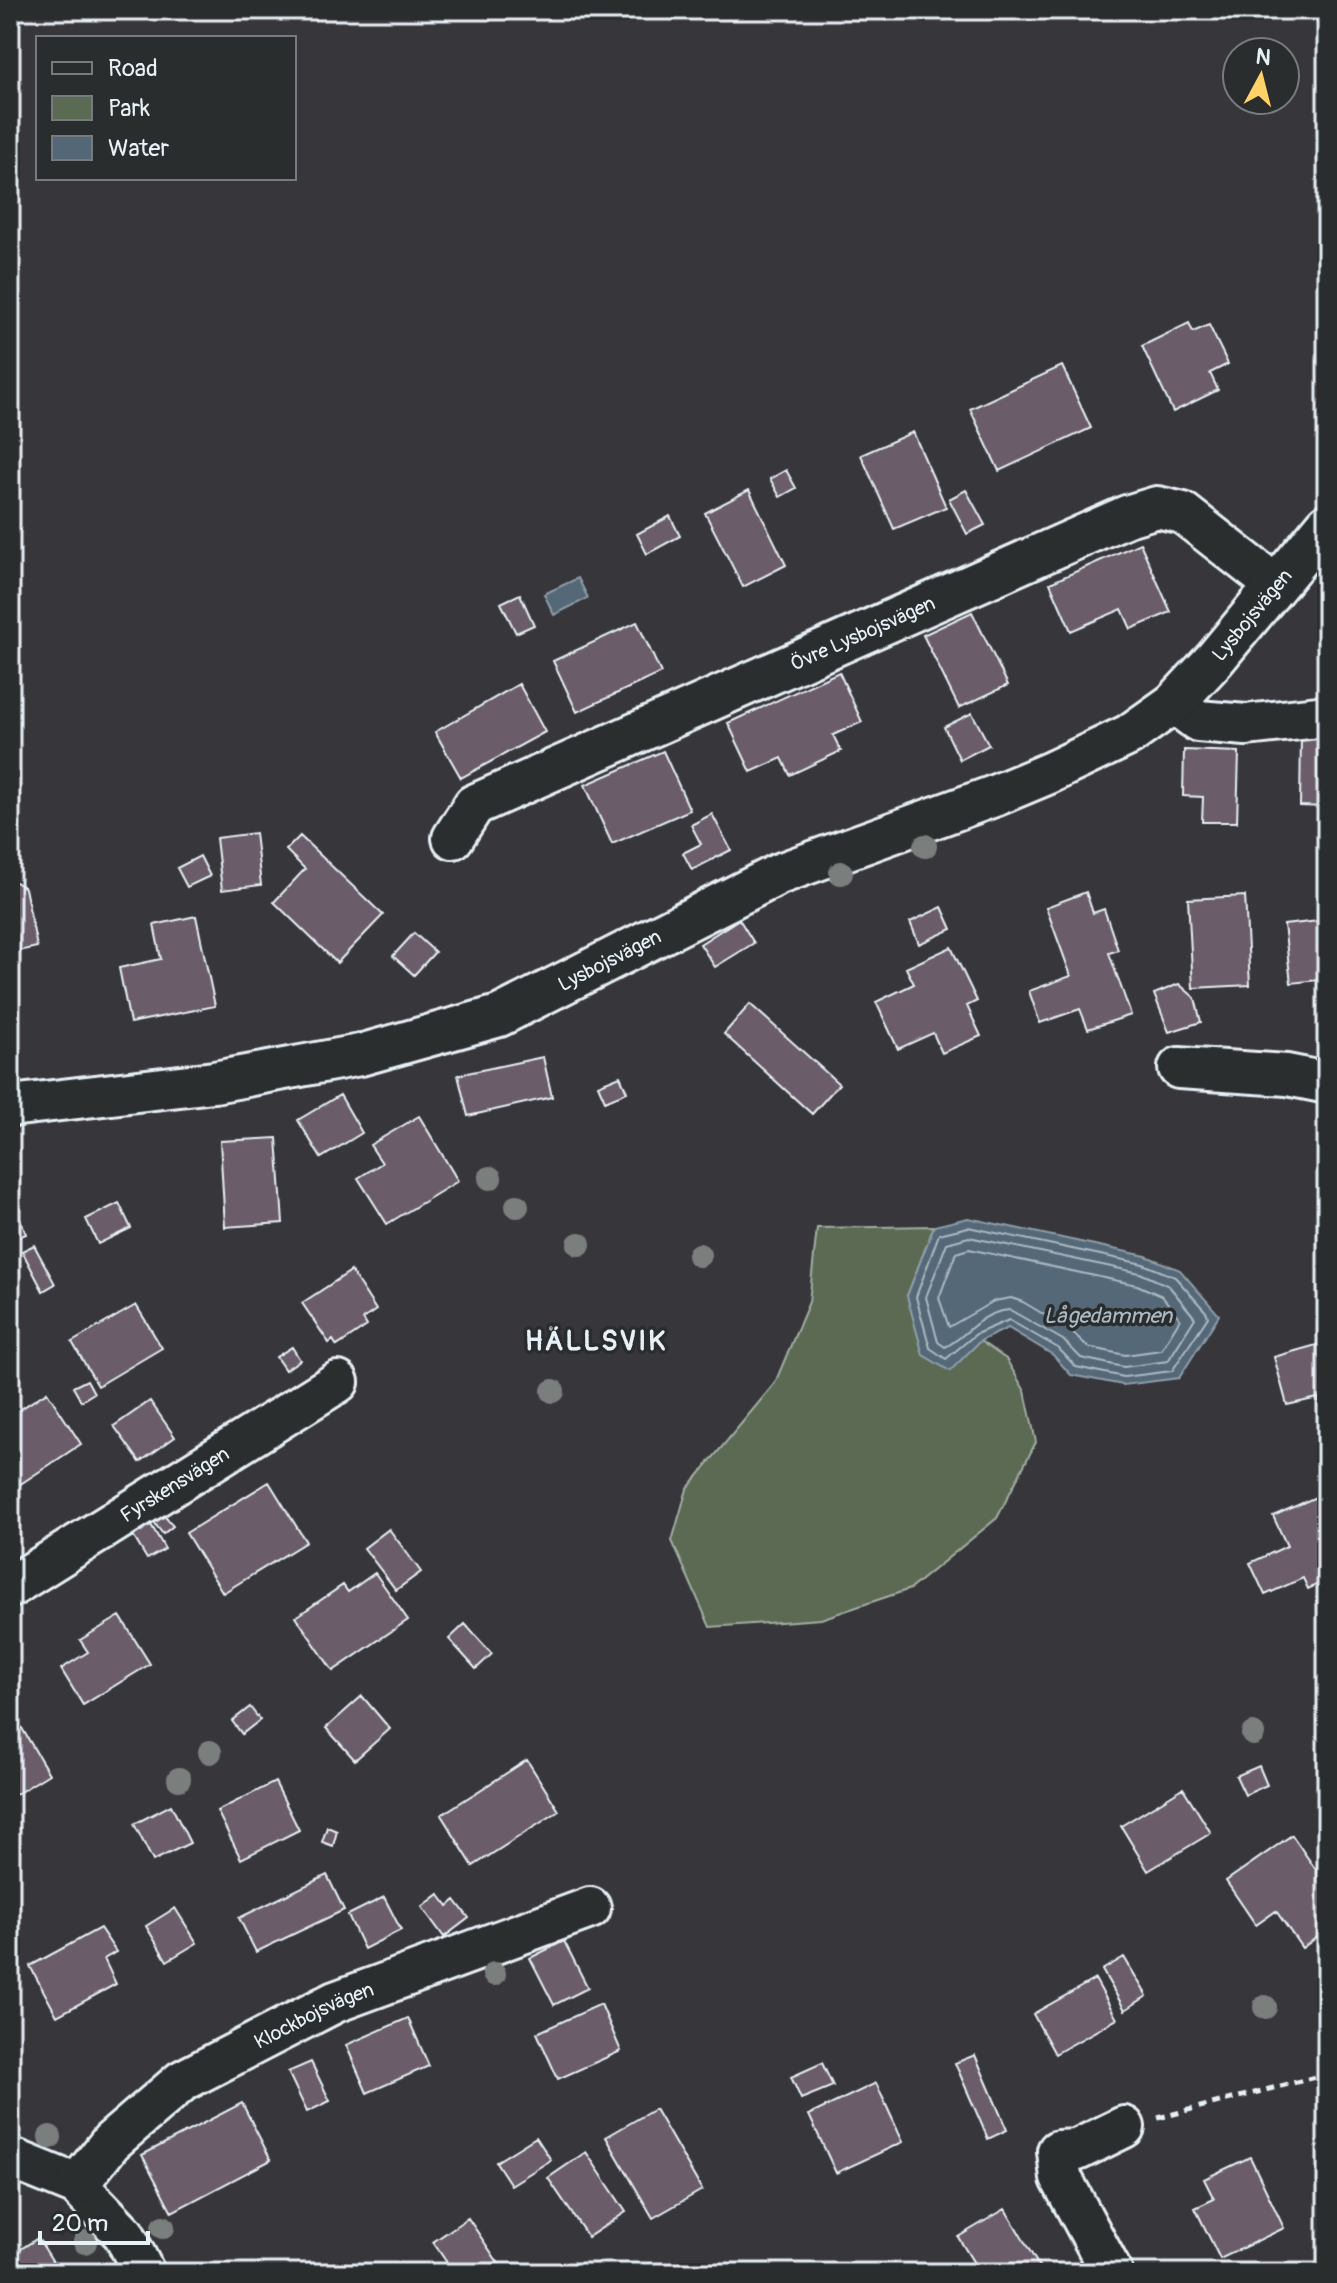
<svg xmlns="http://www.w3.org/2000/svg" width="1337" height="2283" viewBox="0 0 1337 2283" font-family="Pangolin,sans-serif">
<style>
.green{fill:#5b6a52;stroke:#a2aea5;stroke-width:2}
.water{fill:#546777;stroke:#8f9eab;stroke-width:2}
.lines{fill:none;stroke-linecap:round;stroke-linejoin:round}
.shore{stroke:#adbac4;stroke-width:2}
.building{fill:#6a5c68;stroke:#e8f1f8;stroke-width:2}
.street-casing{stroke:#e8f1f8;stroke-width:46}
.path{stroke:#e8f1f8;stroke-width:5;stroke-dasharray:8 6;stroke-linecap:butt}
.street{stroke:#2a2d2e;stroke-width:40}
.tree{fill:#7a7f7e}
.labels{text-anchor:middle;stroke-width:7;stroke-linejoin:round;paint-order:stroke}
.street-label{font-size:20px;fill:#e8f1f8;stroke:#2a2d2e}
.water-label{font-size:22px;font-style:italic;fill:#adbac4;stroke:#2a2d2e}
.district-label{font-size:28px;font-weight:bold;letter-spacing:2px;fill:#e8f1f8;stroke:#2a2d2e}
</style>
<rect width="100%" height="100%" fill="#37363a"/>
<filter id="ink" filterUnits="userSpaceOnUse"><feTurbulence type="fractalNoise" baseFrequency=".0125" numOctaves="2"/><feDisplacementMap in="SourceGraphic" scale="16" xChannelSelector="R" yChannelSelector="G"/><feConvolveMatrix kernelMatrix="1 2 1 2 8 2 1 2 1" color-interpolation-filters="sRGB"/></filter>
<g filter="url(#ink)">
<!-- green -->
<path class="green" d="M934,1226L907,1296L950,1370L980,1341L1006,1359L1025,1391L1036,1442L997,1518L910,1589L821,1619L710,1627L672,1541L687,1489L775,1383L809,1302L817,1228Z"/>
<!-- water -->
<path class="water" d="M578,578L588,598L554,615L544,594Z
M968,1218L1146,1256L1180,1270L1219,1315L1179,1378L1123,1385L1071,1375L1053,1355L1008,1328L980,1341L950,1371L923,1355L907,1296L934,1226Z"/>
<g class="lines">
<!-- shore -->
<path class="shore" d="M968,1227L1143,1264L1175,1277L1207,1313L1208,1317L1172,1371L1124,1377L1076,1367L1058,1348L1009,1320L976,1334L946,1359L930,1348L916,1297L939,1234Z
M969,1237L1140,1273L1169,1286L1195,1318L1168,1361L1124,1367L1081,1358L1063,1340L1010,1310C979,1312 967,1337 945,1347L938,1342L926,1297L947,1243Z
M969,1249L1137,1285L1162,1296L1180,1319L1161,1350L1125,1355L1088,1347L1070,1330L1023,1302L1011,1298L994,1301L949,1327L939,1298L956,1253Z"/>
</g>
<!-- building -->
<path class="building" d="M1189,323L1193,332L1209,325L1228,364L1210,373L1218,390L1173,412L1142,346Z
M1062,366L1091,428L999,471L970,409Z
M913,432L946,507L894,529L861,455Z
M786,470L796,488L780,497L770,479Z
M749,490L786,565L743,587L705,513Z
M966,490L985,525L967,534L949,499Z
M670,516L680,536L647,554L637,534Z
M1140,543L1171,612L1131,629L1122,609L1071,631L1050,583Z
M520,594L534,625L516,633L501,603Z
M972,612L1008,685L959,708L923,635Z
M637,622L661,673L577,712L553,661Z
M839,672L862,722L833,735L841,751L790,775L782,758L751,772L728,723Z
M519,684L545,732L461,778L435,732Z
M972,713L989,745L960,760L944,727Z
M1301,735L1327,736V807L1300,806Z
M1184,750L1239,752L1237,822H1202L1203,797L1183,796Z
M663,751L690,810L612,844L585,785Z
M712,814L731,850L692,870L683,853L701,844L691,825Z
M255,833L261,885L222,890L216,838Z
M300,836L383,915L337,963L274,902L305,869L286,850Z
M200,856L210,876L187,887L177,868Z
M10,879L25,888L37,947L10,953Z
M1086,892L1093,913L1104,909L1118,950L1109,953L1131,1015L1088,1029L1080,1009L1040,1023L1029,991L1071,976L1046,907Z
M1245,896L1250,985L1193,988L1188,899Z
M942,907L952,929L919,944L910,922Z
M196,916L215,1006L130,1023L119,968L161,959L154,925Z
M739,919L754,943L715,967L700,944Z
M1327,920V979L1291,983L1284,925Z
M414,933L435,952L414,975L393,956Z
M951,947L977,1001L967,1006L981,1036L942,1053L933,1033L898,1049L876,1002L914,984L906,968Z
M1179,984L1195,998L1201,1022L1169,1032L1154,994Z
M750,1004L839,1084L812,1114L724,1034Z
M543,1057L552,1097L468,1116L458,1075Z
M620,1076L627,1092L605,1101L598,1085Z
M340,1095L362,1133L321,1158L298,1120Z
M419,1116L458,1181L387,1224L358,1178L382,1163L370,1145Z
M277,1138L283,1223L225,1227L220,1141Z
M119,1203L131,1228L98,1244L86,1219Z
M18,1214L26,1234L10,1241V1217Z
M34,1245L55,1284L43,1291L22,1251Z
M351,1271L376,1310L363,1319L367,1326L337,1346L333,1340L329,1343L302,1303Z
M136,1305L162,1348L98,1386L72,1342Z
M1327,1342V1428L1318,1398L1287,1405L1274,1357Z
M292,1347L300,1360L285,1370L276,1357Z
M87,1380L94,1393L81,1401L73,1387Z
M47,1392L81,1444L10,1491V1416Z
M150,1401L175,1437L140,1462L114,1426Z
M269,1482L306,1542L223,1593L186,1533Z
M1318,1496L1327,1515V1580L1308,1589L1303,1578L1265,1595L1250,1563L1287,1546L1273,1516Z
M162,1513L173,1526L163,1534L152,1520Z
M150,1523L165,1549L147,1559L132,1534Z
M389,1529L421,1572L396,1590L364,1548Z
M375,1573L408,1620L333,1671L296,1617L343,1585L348,1592Z
M120,1616L150,1664L83,1705L61,1669L88,1652L80,1640Z
M465,1624L492,1654L476,1669L449,1639Z
M362,1696L390,1729L355,1760L326,1728Z
M250,1707L260,1720L242,1734L232,1721Z
M10,1708L49,1774L10,1798Z
M527,1760L559,1811L473,1866L441,1815Z
M1259,1766L1267,1785L1245,1795L1236,1776Z
M275,1782L299,1830L241,1859L217,1811Z
M1183,1788L1211,1833L1148,1871L1121,1826Z
M171,1805L190,1843L153,1861L134,1824Z
M327,1827L337,1831L333,1846L322,1842Z
M1292,1835L1327,1886V1930L1302,1948L1276,1911L1256,1925L1226,1881Z
M327,1875L344,1910L256,1952L239,1918Z
M439,1894L448,1906L455,1900L469,1918L444,1937L422,1907Z
M384,1897L401,1930L364,1949L348,1915Z
M175,1908L197,1943L167,1961L146,1926Z
M100,1928L116,1952L104,1959L116,1984L57,2016L30,1966Z
M564,1941L588,1988L554,2005L530,1958Z
M1124,1957L1147,1996L1125,2010L1102,1970Z
M1095,1979L1117,2019L1055,2054L1033,2014Z
M601,2004L621,2051L558,2079L537,2033Z
M408,2018L429,2066L367,2093L346,2045Z
M975,2055L1007,2130L988,2139L955,2063Z
M311,2062L330,2101L307,2112L288,2072Z
M822,2063L833,2086L801,2099L791,2077Z
M876,2083L903,2142L836,2173L809,2115Z
M242,2103L271,2160L172,2212L142,2155Z
M655,2109L702,2190L653,2218L606,2137Z
M536,2137L551,2160L511,2185L496,2162Z
M586,2152L626,2212L588,2237L548,2178Z
M1250,2157L1284,2228L1220,2259L1195,2208L1214,2199L1204,2179Z
M1005,2209L1043,2273H980L958,2237Z
M468,2218L505,2273H454L433,2242Z
M38,2238L60,2273H10V2256Z"/>
<g class="lines">
<defs>
<g id="street">
<path d="M1174,703L1198,721L1246,725L1327,716"/>
<path id="s1" d="M453,838L474,805L1127,516L1157,507L1183,513L1275,585"/>
<path d="M1179,1068L1287,1075L1327,1083"/>
<path id="s2" d="M10,1106L214,1082L360,1055L499,1016L779,874L994,796L1049,773L1129,735L1174,703L1215,659L1327,524"/>
<path id="s3" d="M10,1587L338,1382"/>
<path d="M10,2158L77,2185L124,2234L144,2273"/>
<path id="s4" d="M77,2185L111,2142L182,2081L335,2002L590,1908"/>
<path d="M1112,2273L1061,2178L1058,2151L1077,2150L1124,2127"/>
</g>
</defs>
<!-- street casing -->
<use href="#street" class="street-casing"/>
<!-- path -->
<path class="path" d="M1158,2118L1327,2074"/>
<!-- street -->
<use href="#street" class="street"/>
</g>
<!-- trees -->
<g class="tree">
<circle cx="925" cy="846" r="12"/>
<circle cx="841" cy="873" r="12"/>
<circle cx="490" cy="1178" r="12"/>
<circle cx="517" cy="1206" r="12"/>
<circle cx="579" cy="1244" r="12"/>
<circle cx="699" cy="1255" r="12"/>
<circle cx="553" cy="1391" r="12"/>
<circle cx="1253" cy="1734" r="12"/>
<circle cx="210" cy="1752" r="12"/>
<circle cx="179" cy="1779" r="12"/>
<circle cx="494" cy="1974" r="12"/>
<circle cx="1265" cy="2007" r="12"/>
<circle cx="50" cy="2137" r="12"/>
<circle cx="163" cy="2227" r="12"/>
<circle cx="85" cy="2242" r="12"/>
</g>
</g>
<g class="labels">
<!-- street labels -->
<g class="street-label">
<text dy="7" stroke="none"><textPath href="#s2" startOffset="1362">Lysbojsvägen</textPath></text>
<text dy="7" stroke="none"><textPath href="#s1" startOffset="464">Övre Lysbojsvägen</textPath></text>
<text dy="7" stroke="none"><textPath href="#s2" startOffset="622">Lysbojsvägen</textPath></text>
<text dy="7" stroke="none"><textPath href="#s3" startOffset="194">Fyrskensvägen</textPath></text>
<text dy="7" stroke="none"><textPath href="#s4" startOffset="296">Klockbojsvägen</textPath></text>
</g>
<!-- water labels -->
<g class="water-label">
<text x="1108" y="1323">Lågedammen</text>
</g>
<!-- district labels -->
<g class="district-label">
<text x="596" y="1350">HÄLLSVIK</text>
</g>
</g>
<!-- margin -->
<rect width="1337" height="2283" fill="none" stroke="#2a2d2e" stroke-width="40"/>
<rect x="20" y="20" width="1297" height="2243" fill="none" stroke="#e8f1f8" stroke-width="3" filter="url(#ink)"/>
<!-- legend -->
<rect x="36" y="36" width="260" height="144" fill="#2a2d2e" stroke="#767b7f" stroke-width="2"/>
<rect x="52" y="62" width="40" height="12" fill="#2a2d2e" stroke="#767b7f" stroke-width="2"/>
<text x="108" y="76" font-size="24" fill="#e8f1f8">Road</text>
<rect x="52" y="96" width="40" height="24" fill="#5b6a52" stroke="#767b7f" stroke-width="2"/>
<text x="108" y="116" font-size="24" fill="#e8f1f8">Park</text>
<rect x="52" y="136" width="40" height="24" fill="#546777" stroke="#767b7f" stroke-width="2"/>
<text x="108" y="156" font-size="24" fill="#e8f1f8">Water</text>
<!-- north arrow -->
<g transform="translate(1261 76) rotate(7)"><circle r="38" fill="#2a2d2e" stroke="#767b7f" stroke-width="2"/>
<path d="M0-6L14 30L0 20L-14 30Z" fill="#ffd166"/>
<text y="-12" font-size="22" font-weight="bold" text-anchor="middle" fill="#e8f1f8">N</text>
</g>
<!-- scale -->
<path d="M40 2231v12h108v-12" fill="none" stroke="#e8f1f8" stroke-width="4"/>
<text x="52" y="2231" font-size="24" fill="#e8f1f8" stroke="#2a2d2e" stroke-width="6" paint-order="stroke">20 m</text>
</svg>
